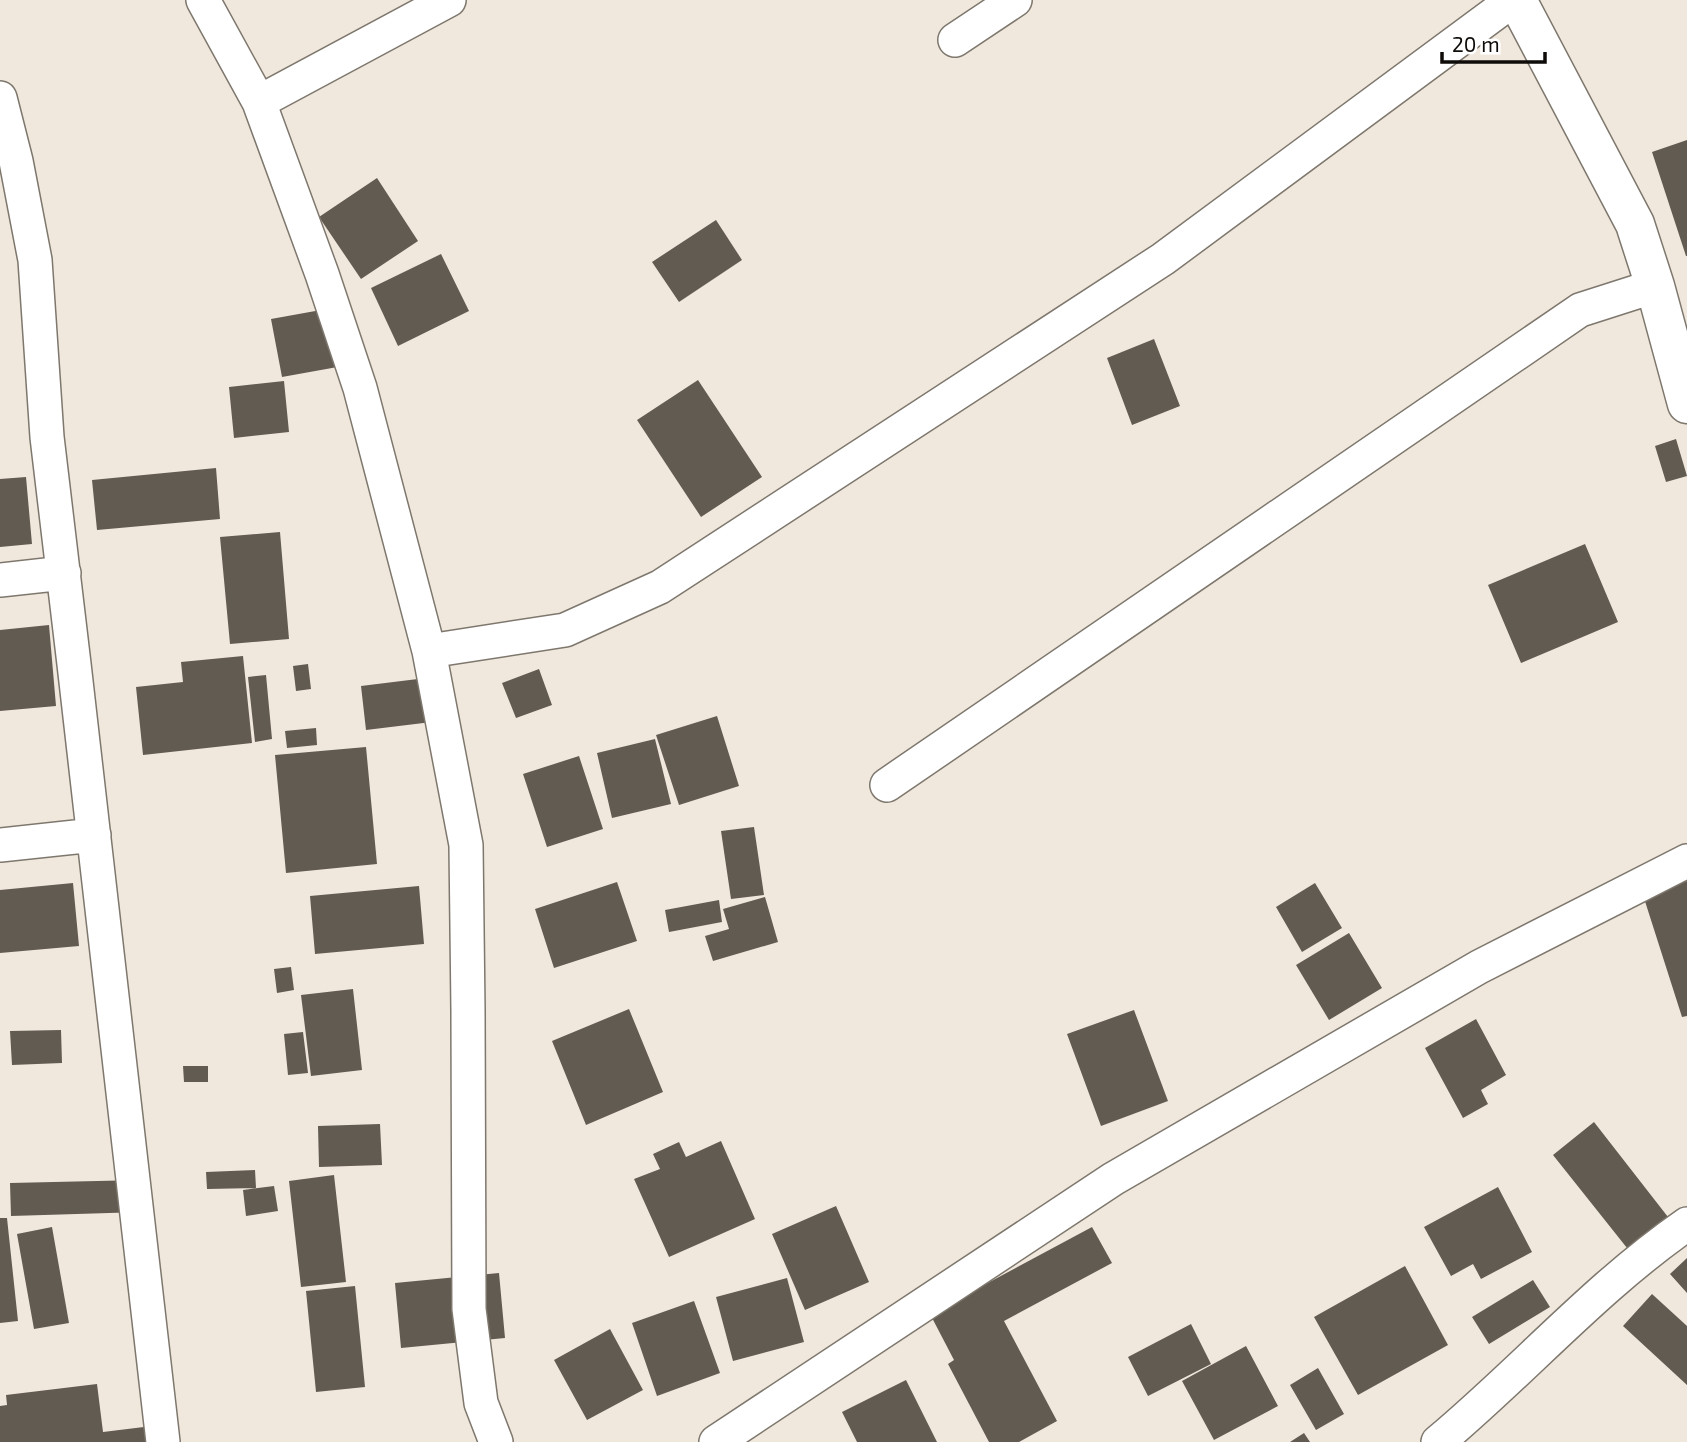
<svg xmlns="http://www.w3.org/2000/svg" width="1687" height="1442" viewBox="0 0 1687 1442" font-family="'Exo 2',sans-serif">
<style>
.building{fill:#625b52}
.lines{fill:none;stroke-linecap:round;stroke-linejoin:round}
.minor-casing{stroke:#7e776d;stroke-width:36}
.tertiary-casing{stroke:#7e776d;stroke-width:41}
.minor{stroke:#fff;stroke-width:33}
.tertiary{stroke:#fff;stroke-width:38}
</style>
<rect width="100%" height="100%" fill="#f0e8dd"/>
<!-- building -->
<path class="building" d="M1687,140V256H1686L1652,152Z
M377,178L418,241L361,279L319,217Z
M716,220L742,260L679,302L652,262Z
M441,254L469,311L398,346L371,288Z
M332,308L343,366L282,377L271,319Z
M1154,339L1180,406L1132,425L1107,358Z
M698,380L762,477L701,517L637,420Z
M284,381L289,432L234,438L229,387Z
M1676,439L1687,476L1666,482L1655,446Z
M216,468L220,519L97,530L92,480Z
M26,477L32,544L0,547V479Z
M280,532L289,639L230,644L220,537Z
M1585,544L1618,622L1521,663L1488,585Z
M49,625L56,706L0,711V630Z
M243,656L252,743L143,755L136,687L183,682L181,662Z
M308,664L311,689L296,691L293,666Z
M539,669L552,705L516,718L502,683Z
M266,675L272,739L255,742L248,677Z
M434,677L440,721L366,730L361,686Z
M717,716L739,786L679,805L656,735Z
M316,728L317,745L287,748L285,731Z
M655,739L671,804L612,818L597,753Z
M366,747L377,864L286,873L275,755Z
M579,756L603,829L547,847L523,774Z
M754,827L764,895L731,899L721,831Z
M1687,881V1016L1682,1017L1643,895Z
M617,882L637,941L554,968L535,909Z
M73,883L79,946L0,953V890Z
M1315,883L1342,928L1302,952L1276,907Z
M419,886L424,944L315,954L310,896Z
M765,897L778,942L713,961L705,936L729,929L723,909Z
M719,900L722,922L669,932L665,910Z
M1349,933L1382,988L1329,1020L1296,965Z
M291,967L294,990L277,993L274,969Z
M353,989L362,1070L311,1076L301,995Z
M629,1009L663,1092L586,1125L552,1041Z
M1134,1010L1168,1101L1101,1126L1067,1034Z
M1476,1019L1506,1075L1481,1090L1488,1104L1463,1118L1425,1048Z
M61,1030L62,1063L12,1065L10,1031Z
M303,1032L308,1073L288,1075L284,1034Z
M183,1066H208V1082H184Z
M1594,1122L1675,1226L1635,1258L1553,1155Z
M380,1124L382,1165L319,1167L318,1126Z
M721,1141L755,1219L669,1257L634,1179L660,1169L653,1154L679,1142L686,1157Z
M255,1170L256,1188L207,1189L206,1172Z
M334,1175L346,1282L301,1287L289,1181Z
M141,1180L142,1212L11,1216L10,1183Z
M274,1186L278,1211L246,1216L243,1190Z
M1498,1187L1532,1252L1481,1279L1473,1264L1451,1276L1424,1227Z
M836,1206L869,1282L805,1310L772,1234Z
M0,1218H7L18,1321L0,1323Z
M52,1227L69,1323L34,1329L17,1234Z
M1092,1227L1112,1263L1004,1321L1057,1421L1019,1442H989L948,1364L954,1360L930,1314Z
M1687,1258V1293L1670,1274Z
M1405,1266L1448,1345L1358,1395L1314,1317Z
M499,1273L505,1338L401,1348L395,1283Z
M787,1278L804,1342L733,1361L716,1297Z
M1533,1280L1550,1307L1489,1344L1472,1317Z
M355,1286L365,1387L316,1392L306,1291Z
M1652,1294L1687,1326V1385L1623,1326Z
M694,1301L720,1373L657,1396L632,1323Z
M1191,1324L1211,1364L1148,1396L1128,1357Z
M610,1329L643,1390L587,1420L554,1360Z
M1246,1346L1278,1406L1214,1440L1182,1381Z
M1318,1368L1344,1414L1316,1430L1290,1385Z
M906,1380L937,1442H857L842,1412Z
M97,1384L103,1432L152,1426L154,1442H0V1406L7,1405L6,1395Z
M1304,1433L1310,1442H1290Z"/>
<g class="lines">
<defs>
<path id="minor" d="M203,0L259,102L322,274L360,388L429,651L466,845L468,1011L469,1309L481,1403L496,1442
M955,40L1015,0
M0,98L16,161L35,260L47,437L74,664L163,1442
M259,102L449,0
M0,580L64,573
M429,651L565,630L660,587L1163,259L1513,0
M887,785L1580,310L1655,286
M0,845L94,835
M716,1442L1113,1179L1479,967L1687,861
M1438,1442C1522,1372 1596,1287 1687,1224"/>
<path id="tertiary" d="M1517,0L1635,224L1655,286L1687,404"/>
</defs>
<!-- minor casing -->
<use href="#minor" class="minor-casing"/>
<!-- tertiary casing -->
<use href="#tertiary" class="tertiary-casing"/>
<!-- minor -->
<use href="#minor" class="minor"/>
<!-- tertiary -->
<use href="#tertiary" class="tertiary"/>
</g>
<!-- scale -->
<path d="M1442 52v10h103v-10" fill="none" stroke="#0e0b08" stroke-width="3.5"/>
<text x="1452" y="52" font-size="21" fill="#0e0b08" stroke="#ffffff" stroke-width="5" paint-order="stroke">20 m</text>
</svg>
